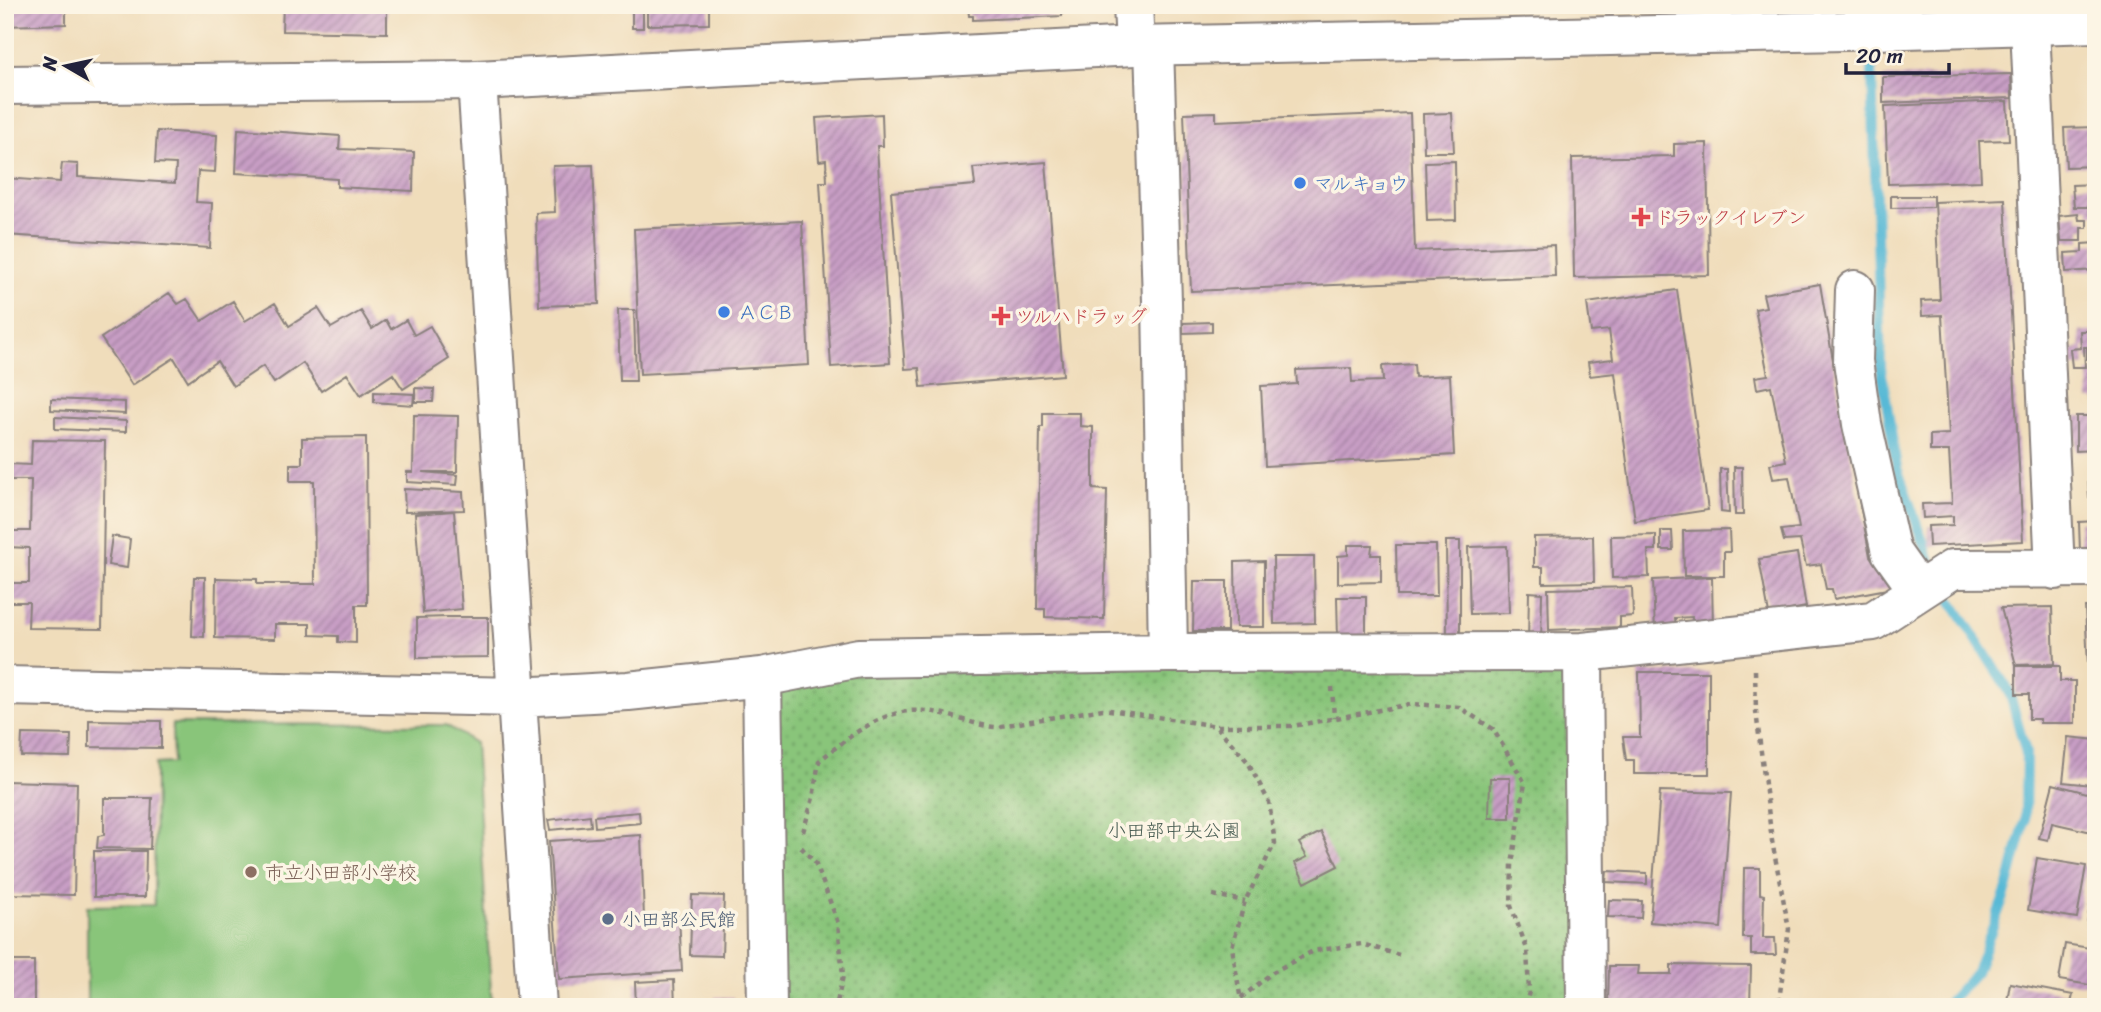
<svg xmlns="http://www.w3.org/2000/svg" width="2101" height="1012" viewBox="0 0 2101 1012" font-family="Sriracha,'Klee One',sans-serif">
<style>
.grass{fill:#89c57a;stroke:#56745a;stroke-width:2}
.park{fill:url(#park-dots);stroke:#56745a;stroke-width:2}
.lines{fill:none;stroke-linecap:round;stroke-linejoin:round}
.stream{stroke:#58b9d6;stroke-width:10}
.building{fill:url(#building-hatch)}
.street-casing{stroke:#89807b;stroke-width:42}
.secondary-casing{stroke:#89807b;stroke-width:42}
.path{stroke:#89807b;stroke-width:4.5;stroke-dasharray:5 5;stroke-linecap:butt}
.street{stroke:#fff;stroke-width:38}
.secondary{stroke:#fff;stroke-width:38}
.shop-dot{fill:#3f7fe0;stroke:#fcf5e5;stroke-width:2.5}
.health-dot{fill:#e0444e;stroke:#fcf5e5;stroke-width:2.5}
.education-dot{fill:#8d6e63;stroke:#fcf5e5;stroke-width:2.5}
.service-dot{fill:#5c6f8a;stroke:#fcf5e5;stroke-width:2.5}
.labels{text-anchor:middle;stroke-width:7;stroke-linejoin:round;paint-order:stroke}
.shop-label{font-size:19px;fill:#366cbe;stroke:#fcf5e5;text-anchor:start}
.health-label{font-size:19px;fill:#be3a42;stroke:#fcf5e5;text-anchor:start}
.park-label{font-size:19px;fill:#465b51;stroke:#fcf5e5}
.education-label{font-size:19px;fill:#785e54;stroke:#fcf5e5;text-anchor:start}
.service-label{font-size:19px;fill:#4e5e75;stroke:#fcf5e5;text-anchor:start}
</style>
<defs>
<pattern id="park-dots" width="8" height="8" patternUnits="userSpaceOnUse" patternTransform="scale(1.75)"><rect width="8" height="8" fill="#89c57a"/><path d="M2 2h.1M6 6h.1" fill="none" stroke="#70a065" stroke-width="1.8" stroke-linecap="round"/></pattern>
<pattern id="building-hatch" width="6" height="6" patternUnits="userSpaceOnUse" patternTransform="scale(1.75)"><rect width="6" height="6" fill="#c89ec5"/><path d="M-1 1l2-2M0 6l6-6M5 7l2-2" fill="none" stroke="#a280a1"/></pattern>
</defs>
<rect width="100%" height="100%" fill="#fcf5e5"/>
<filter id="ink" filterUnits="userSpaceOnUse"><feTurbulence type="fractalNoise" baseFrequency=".0143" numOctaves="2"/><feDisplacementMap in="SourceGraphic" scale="14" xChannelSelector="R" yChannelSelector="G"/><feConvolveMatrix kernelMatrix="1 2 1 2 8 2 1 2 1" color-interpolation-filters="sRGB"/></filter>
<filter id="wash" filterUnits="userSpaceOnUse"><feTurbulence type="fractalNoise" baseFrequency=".00686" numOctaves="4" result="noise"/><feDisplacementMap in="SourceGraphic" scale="28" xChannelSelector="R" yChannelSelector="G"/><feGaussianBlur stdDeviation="1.57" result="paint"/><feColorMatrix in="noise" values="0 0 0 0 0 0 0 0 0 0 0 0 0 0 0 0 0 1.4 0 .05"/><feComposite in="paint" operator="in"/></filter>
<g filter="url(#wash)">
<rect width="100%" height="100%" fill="#f0ddbb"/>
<!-- grass -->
<path class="grass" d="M172,724L446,725L475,743L492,1007H87V906L154,905L155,764L173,763Z"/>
<!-- park -->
<path class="park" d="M1583,652L1586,1007H767L762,677Z"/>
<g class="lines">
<!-- stream -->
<path class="stream" d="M1870,5L1881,368L1897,468L1936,577L2009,691L2026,753L2025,821L2008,886L1976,972L1944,1007"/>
</g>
<g id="blocks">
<!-- building -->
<path class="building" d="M5,5H66V24L5,26Z
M283,5H387V33L282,31Z
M632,5H643V28H632Z
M647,5H709V24L647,25Z
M968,5H1062V16L973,20V16H969Z
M2011,74L2012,98L1883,103V77Z
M2007,101L2009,140L1979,141L1981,181L1888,184L1885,106Z
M1216,112V121L1410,113L1415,251L1554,245L1555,276L1191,291L1184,113Z
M1452,113L1454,152H1424L1423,114Z
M882,114L883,146H877L890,363L831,367L820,182H827L826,160L819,161L816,118Z
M2096,127V166L2066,167L2064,128Z
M238,129L340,136L339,149L414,152L413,191L337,187V179L236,173Z
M157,131L217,135L215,172L198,171L196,202L212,203L210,248L5,235V178L60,182L62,163L78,164V177L175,183L176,164L155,163Z
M1707,143L1709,275L1574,278L1572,158L1674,156V144Z
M1455,161L1456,220L1427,221L1425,162Z
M1046,162L1063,375L921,387L919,368L905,369L891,192L975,185L973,168Z
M593,165L599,304L539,306L536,213L555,212L553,166Z
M2096,184V214H2090L2089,207H2074L2072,185Z
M1891,196H1933V207L1891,208Z
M2005,199L2023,541L1929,546L1928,526L1953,525V516L1923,518L1922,504L1952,503L1949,451H1930V435L1949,434L1942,315L1922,316L1921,301L1940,300L1935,202Z
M2078,214L2079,220H2087V228H2081V241H2061L2059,216Z
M802,221L809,365L640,374L634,229Z
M2096,243V270L2066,272L2065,253L2082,252V244Z
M1820,284L1839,396L1870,556L1892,588L1834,599L1832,589H1826L1821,564L1806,566L1800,540L1784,541L1781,530L1799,528L1789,477L1773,479L1770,464L1786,461L1771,386L1757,389L1755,377L1768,375L1755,309L1766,307L1763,294Z
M1677,290L1708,510L1635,521L1615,373L1590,376L1588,362L1613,359L1609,330L1591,332L1587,303Z
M169,293L178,304L187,299L202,321L233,301L245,321L275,303L289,326L318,308L331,328L361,311L372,329L386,320L391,329L406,320L414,335L430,326L449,359L403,389L393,374L361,395L347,374L321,391L303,363L274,383L263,366L233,386L217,361L188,381L174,358L132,385L101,338Z
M618,310H634L636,381H620Z
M1212,322V332L1183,333V323Z
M2080,331H2096V359H2087V347H2084L2085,367H2072L2070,349L2081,348Z
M1414,364L1415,377L1450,375L1454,455L1265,466L1261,386L1297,384L1296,370L1351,368L1352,382L1383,381L1382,366Z
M2088,372H2096V400H2089Z
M415,388L434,389L433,402H415Z
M374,392L414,394L413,405L374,402Z
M51,399L125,402V414L51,410Z
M1043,413H1080V426L1093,427V489L1107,490L1104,619L1045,617V609H1037L1040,427H1043Z
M414,415L458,416L457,472H422L458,475L457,485L407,482V472H413Z
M2076,416H2096V450L2076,451Z
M55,417L126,421V432L55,429Z
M366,437L367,605H356V643L338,642V636L310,635V624H275V639L215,638L216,578L257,579V584H315L314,481H290V464H302V438Z
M32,440L105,441L102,629L28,628L29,602H6V583H29V548L7,547V531H30L31,480H9V464L31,465Z
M1734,467H1742L1743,515H1735Z
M1720,469H1727L1729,513L1721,512Z
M2096,477V496L2089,497L2088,478Z
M404,489L463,492L464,510L405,512Z
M454,511L462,609L423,613L415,514Z
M2096,521V551L2080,552L2079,522Z
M1729,530L1730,552H1724V576H1684L1683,531Z
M1661,531H1672L1673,550H1661Z
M1656,535V550H1648L1649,577L1612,578L1611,536Z
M112,536L130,539L127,568L108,565Z
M1593,536L1594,582L1543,583V567H1534V537Z
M1446,541H1460V642H1447Z
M1348,545H1372L1371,555H1381V582L1338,583V556L1348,555Z
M1396,545H1436L1437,596H1397Z
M1507,546L1509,613L1470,614L1468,547Z
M1797,553L1806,607L1769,614L1759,559Z
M1273,557H1314L1315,623L1274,624Z
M1264,561V627H1236L1235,562Z
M194,577H205L204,637L192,636Z
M1712,577L1713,629L1693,630L1692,617L1675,618L1676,631L1655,632L1653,580Z
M1194,581H1227V631H1193Z
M1632,587L1633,616L1620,617V627L1549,630L1548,589Z
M1529,592L1542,593L1541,644L1528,643Z
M1337,597H1366V639H1338Z
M2052,607L2054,664L2016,665L2001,608Z
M2085,607H2096V664H2088Z
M448,617H488V657L417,658V618Z
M2016,666H2060V681H2075V723H2040V719H2029V694H2016Z
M1639,672H1709V774H1634V760H1626L1623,737H1640Z
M89,720L161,721V748L89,747Z
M22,734L71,735L70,757L21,756Z
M2068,737L2096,740V767H2094L2092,785L2063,782Z
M1490,778H1510V818H1489Z
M5,781L77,783L74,895L5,894Z
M2053,784L2091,794L2093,789H2096V833L2052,823L2048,840L2039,838Z
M1660,791L1731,793L1721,928L1650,922Z
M104,798H152L150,849L97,848L98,836L104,835Z
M639,812L640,823L595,827L594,816Z
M590,815L591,826L550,830L548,820Z
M1321,832L1338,866L1305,883L1295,863L1307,857L1299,843Z
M641,835L644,919L679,917L682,971L559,979L549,841Z
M94,851H146L145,897H94Z
M2037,858L2086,866L2077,918L2028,910Z
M1744,868H1760V894L1764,895L1763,938H1775L1776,955H1751V938H1743Z
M1607,871L1647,873V884L1606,882Z
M2094,878H2096V925L2087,924Z
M692,895L724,896L722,956L690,955Z
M1609,900L1642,901L1641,918L1608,917Z
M2065,944L2096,949V986L2059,980Z
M5,961H34V1007H5Z
M1671,965L1751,966L1750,1007H1608L1609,966H1639L1638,974H1671Z
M674,980L675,1007H636L635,982Z
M2010,983L2073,995L2070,1007H2006Z
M715,997H734V1007H715Z"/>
</g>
</g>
<g filter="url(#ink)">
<use href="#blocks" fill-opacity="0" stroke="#89807b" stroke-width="2"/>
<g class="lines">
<defs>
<path id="street" d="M1133,5L1135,46
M2029,5L2055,570
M1154,46L1162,301L1168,653
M477,80L537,1007
M1855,290L1853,361L1862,424L1891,552L1918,590
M1583,652L1586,1007
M762,677L767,1007
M5,686L518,697L628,691L762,677L859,658L1168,653L1583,652L1873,621L1953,569L2096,568"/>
<path id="secondary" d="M5,85L477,80L1135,46L1844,31L2096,23"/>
</defs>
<!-- street casing -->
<use href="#street" class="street-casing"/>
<!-- secondary casing -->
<use href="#secondary" class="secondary-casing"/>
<!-- path -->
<path class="path" d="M1755,670L1756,711L1772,841L1789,929L1778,1007
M1332,687L1334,718
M1217,727L1248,762L1269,802L1275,843L1245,901L1232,947L1242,1007
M803,832L813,798L819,761C850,736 884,707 925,711C947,712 971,725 995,727L1103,709L1217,726H1293L1412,704L1459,707L1493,729L1525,783L1512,864L1511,906L1527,949L1529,992L1525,1007
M801,847L816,864L838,923L843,976L836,1007
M1213,895L1245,901
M1241,998L1273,972L1313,951L1362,944L1399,955"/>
<!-- street -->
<use href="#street" class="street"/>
<!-- secondary -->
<use href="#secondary" class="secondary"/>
</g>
</g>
<!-- markers -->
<g class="shop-dot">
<circle cx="1300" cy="183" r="7"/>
<circle cx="724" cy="312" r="7"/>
</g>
<g class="health-dot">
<path d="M1637.5 206.5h7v7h7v7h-7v7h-7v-7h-7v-7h7z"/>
<path d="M997.5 305.5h7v7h7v7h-7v7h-7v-7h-7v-7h7z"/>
</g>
<circle class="education-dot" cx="251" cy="872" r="7"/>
<circle class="service-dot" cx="608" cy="919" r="7"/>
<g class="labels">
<!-- shop labels -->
<g class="shop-label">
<text x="1314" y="190">マルキョウ</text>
<text x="738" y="319">ＡＣＢ</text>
</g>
<!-- health labels -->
<g class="health-label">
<text x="1655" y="224">ドラックイレブン</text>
<text x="1015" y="323">ツルハドラッグ</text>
</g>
<!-- park labels -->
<g class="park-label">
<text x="1174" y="837">小田部中央公園</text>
</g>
<!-- education labels -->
<g class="education-label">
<text x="265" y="879">市立小田部小学校</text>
</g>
<!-- service labels -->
<g class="service-label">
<text x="622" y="926">小田部公民館</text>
</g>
</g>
<!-- margin -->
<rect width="2101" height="1012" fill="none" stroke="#fcf5e5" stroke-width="28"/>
<!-- north arrow -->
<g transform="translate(66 66) rotate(279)" stroke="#fcf5e5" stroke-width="5" paint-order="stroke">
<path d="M0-5L12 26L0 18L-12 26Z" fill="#22223b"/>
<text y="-10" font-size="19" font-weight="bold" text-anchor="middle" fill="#22223b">N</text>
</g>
<!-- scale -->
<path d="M1846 63v10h103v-10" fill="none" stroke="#22223b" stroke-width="3.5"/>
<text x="1856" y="63" font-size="21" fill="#22223b" stroke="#fcf5e5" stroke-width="5" paint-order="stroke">20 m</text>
</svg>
